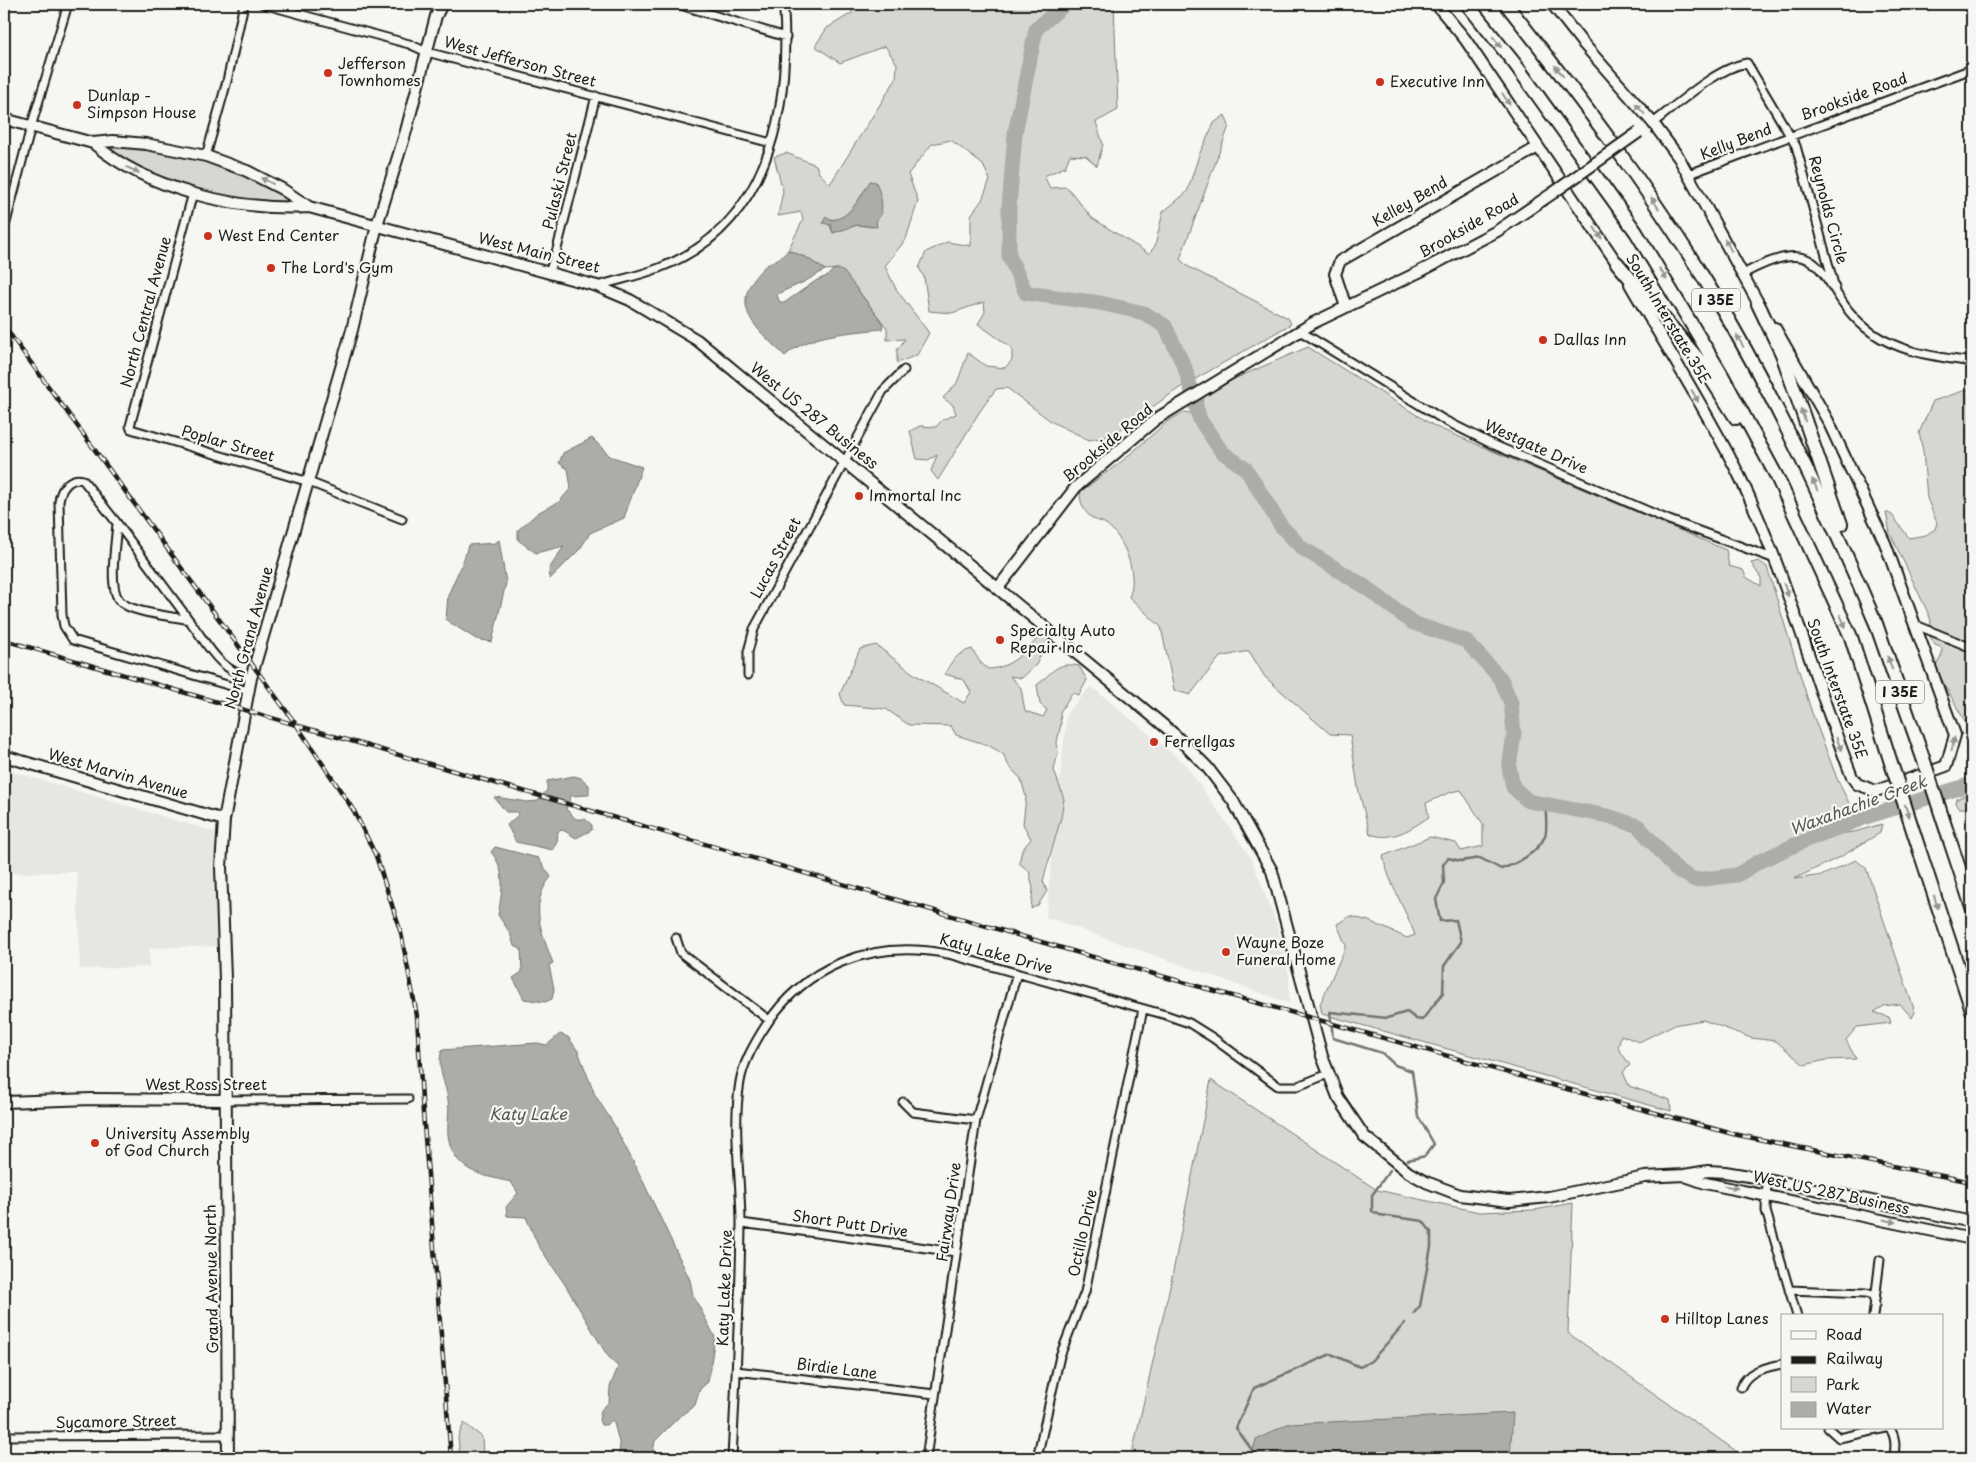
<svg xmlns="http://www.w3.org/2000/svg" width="1976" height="1462" viewBox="0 0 1976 1462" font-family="'Playpen Sans',sans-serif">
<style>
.built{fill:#e6e6e2}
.green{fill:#d6d6d2;stroke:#797977;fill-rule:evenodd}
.water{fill:#acaca9;stroke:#727271}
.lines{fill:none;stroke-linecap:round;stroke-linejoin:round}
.stream{stroke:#727271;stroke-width:2.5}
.river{stroke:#acaca9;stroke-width:15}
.street-casing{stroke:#1c1c1c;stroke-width:11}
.secondary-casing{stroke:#1c1c1c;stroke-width:14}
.primary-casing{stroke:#1c1c1c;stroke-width:14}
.highway-casing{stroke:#1c1c1c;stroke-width:16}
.street{stroke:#f6f6f2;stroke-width:7}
.secondary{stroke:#f6f6f2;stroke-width:10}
.primary{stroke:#f6f6f2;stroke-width:10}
.highway{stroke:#f6f6f2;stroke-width:12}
.rail-casing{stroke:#1c1c1c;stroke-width:4.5}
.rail{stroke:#f6f6f2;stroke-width:2.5;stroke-dasharray:8;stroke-linecap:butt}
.secondary-bridge-casing{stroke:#1c1c1c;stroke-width:14;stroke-linecap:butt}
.highway-bridge-casing{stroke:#1c1c1c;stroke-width:16;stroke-linecap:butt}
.secondary-bridge{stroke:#f6f6f2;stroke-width:10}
.highway-bridge{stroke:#f6f6f2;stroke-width:12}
.oneway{fill:#949492}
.poi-dot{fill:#c8321e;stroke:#f6f6f2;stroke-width:2}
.labels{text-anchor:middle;stroke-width:4.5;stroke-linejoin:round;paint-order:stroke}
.shield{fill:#f6f6f2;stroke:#5d5d5c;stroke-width:1}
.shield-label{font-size:14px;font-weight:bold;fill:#1c1c1c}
.street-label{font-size:15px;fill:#1c1c1c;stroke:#f6f6f2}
.poi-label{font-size:15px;fill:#1c1c1c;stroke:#f6f6f2;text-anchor:start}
.water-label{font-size:16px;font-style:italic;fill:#565654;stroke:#f6f6f2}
</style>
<rect width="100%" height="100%" fill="#f6f6f2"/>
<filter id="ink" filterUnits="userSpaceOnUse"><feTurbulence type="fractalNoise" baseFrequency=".02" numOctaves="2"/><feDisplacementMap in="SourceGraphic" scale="10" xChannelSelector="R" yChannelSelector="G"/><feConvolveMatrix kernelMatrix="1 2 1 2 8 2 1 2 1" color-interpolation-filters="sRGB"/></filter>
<g filter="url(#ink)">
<!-- built -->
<path class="built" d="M1091,686L1185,764L1251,858L1277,925L1289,975V1003L1046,917L1067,713Z
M4,769L215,832L218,946L149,948V967L80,969L77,872L4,873Z"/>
<!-- green -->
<path class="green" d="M851,4H1114L1118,110L1096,122L1103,144L1097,166L1086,156L1070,155L1065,167L1044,176L1050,188L1067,187L1092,218L1149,254L1155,246L1163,212L1187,192L1199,155L1214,123L1225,115L1229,126L1180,259L1187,266L1288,318L1291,324L1178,389L1111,436L1089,440L1052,422L1007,388L996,389L980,411L938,480L931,471L937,455L928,460L917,459L910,431L920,426L936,427L942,420L956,414L953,405L943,398L957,383L968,353L986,366L1005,368L1012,360V348L978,324L985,312L984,302L952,313L929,311L924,277L919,268L926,252L947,242L971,246V215L982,200L990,180L983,165L951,140L932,144L908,174L918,201L906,239L885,266L896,289L929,333L917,355L897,363V350L905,339L887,340V328L857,289L838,269L825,270L807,258L788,250L803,220L801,212L778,216L783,191L774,157L786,153L816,165L819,173L830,184L896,79L897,64L885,46L840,63L815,46L827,28L852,13ZM863,192L881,205L882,213L872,227L857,225L833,233L826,217C841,227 857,204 863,192Z
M112,148C166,146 222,162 269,188C276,192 286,196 292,202C283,205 271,202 261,201C207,196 159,179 112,151Z
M1308,347L1436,427L1726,550L1729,566L1743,570L1746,577L1761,586V578L1751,563L1759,561L1767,567L1811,710L1838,781L1853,811L1852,818L1791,839L1771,855L1802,847L1829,835L1854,832L1882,824L1880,833L1842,856L1794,879L1823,875L1856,860L1866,868L1915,1012L1912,1018L1900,1004L1884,1006L1874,1012L1889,1017L1891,1023L1857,1027L1846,1040L1856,1059L1826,1060L1804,1065L1776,1041L1751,1038L1703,1020L1673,1025L1639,1042L1621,1035L1618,1048L1630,1065L1623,1072L1629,1086L1670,1100L1671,1111L1322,1014L1320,1004L1346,946L1337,924L1350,916L1369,921L1407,938L1415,935C1405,908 1389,884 1383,856L1430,837L1456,843L1461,851L1483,846V824L1461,790L1451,792L1426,803L1429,817C1411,829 1392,842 1370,834L1358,788L1350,735L1330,734L1265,677L1249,651L1220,657L1190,695L1174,690L1161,627L1129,597C1139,575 1124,537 1106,524C1102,521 1096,521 1092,518C1084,512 1078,500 1081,491L1121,462L1168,421L1184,412L1199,414L1204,396L1236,378Z
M1972,388V756L1967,744L1971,741L1969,729L1937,671L1936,665C1940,659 1944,654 1941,647L1935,645L1929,635L1931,621L1929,615L1890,533L1886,512L1892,515L1909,538L1926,535L1935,529L1937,523L1927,498L1923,451L1919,433L1933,401Z
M1040,636L1048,638L1049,650L1041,654L1036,665L1022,678L1010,676L1021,688L1025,711L1043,717L1047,710L1040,704L1037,685C1053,672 1057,661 1079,666L1087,680L1079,695L1072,693L1060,712L1061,724L1057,742L1058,753L1054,770L1064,799L1061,818L1043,881L1047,891L1038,905L1031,909L1033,888L1029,871L1019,863L1022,850L1031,839L1023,824L1026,797L1021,779L1009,766L1003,754L988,745L956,735L951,726L909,725L886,709L844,705L840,694L860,649L876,645L914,674L964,703L971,692L964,680L945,674C951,661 957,653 972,649L980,662L988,669C1011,668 1025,652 1040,636Z
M1972,792V808H1959L1956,803L1957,799Z
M1211,1080L1377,1190L1479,1212L1534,1210L1573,1203L1568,1333L1746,1458H1131L1172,1277Z
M464,1423L482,1437L483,1458H460L458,1437Z"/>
<!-- water -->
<path class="water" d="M870,181L876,182C881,196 886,209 876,221L877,227L857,225L833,233L831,225L823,223L826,216L831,220C850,219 861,196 870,181Z
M788,250L807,258L825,270L804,282L777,294L779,301L784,303L817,280L827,276L833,270L838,269L844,272L879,318L883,325L882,329C850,333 810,333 785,356C756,328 726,306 763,268C771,261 782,259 788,250Z
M592,438L610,456L642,467L624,518L590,533L580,549L550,579L549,569L564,546L536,553L518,540V530L539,512L559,502L571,488L568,469L559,463L563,453Z
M499,540L506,583L492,642L476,639L446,620L448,595L464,559L468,545L495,543Z
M574,776L581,778L589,785V795L571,796L566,809L576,819H585L592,825V830L576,838L563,830L558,831L557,842L553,850L516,842L507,825L518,815L517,812H506L494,797L528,802L538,801L547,790V781Z
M495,847L538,858L551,877C528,904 542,934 553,963L549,965L554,989L552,999L545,1002L524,999L513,978L522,972L521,949L514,946L510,933L498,915C502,892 507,871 491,852Z
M560,1034L568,1037L578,1051L595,1095L613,1123L641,1177L690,1280L693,1295L715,1337L708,1382L700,1389L695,1405L678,1418L655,1441L652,1458H618L620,1446L614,1423L612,1420L606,1425H601L599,1420L601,1410L609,1402L610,1387L618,1367L607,1355L564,1283L538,1245L526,1217L507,1216L506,1207L518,1193L511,1182C481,1175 453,1172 448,1135C447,1124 450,1111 448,1100C446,1083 436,1068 442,1050L537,1043L547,1045Z
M1513,1413L1510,1458H1250L1256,1440L1287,1424Z"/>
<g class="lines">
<!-- stream -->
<path class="stream" d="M1408,1160L1425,1156L1434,1144L1418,1116L1412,1071L1395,1065L1382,1053L1333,1038L1330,1012L1387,1018L1407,1012L1416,1019L1422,1020L1443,993L1444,966L1461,942L1456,920L1440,921L1436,899L1444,883L1443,865L1448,858L1461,861L1480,858L1501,869C1516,864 1538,853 1545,836C1548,828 1545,814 1546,805
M1390,1170L1372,1195V1211L1380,1215L1423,1221L1431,1232V1247L1420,1306L1414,1313
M1254,1453L1236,1428L1254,1388L1331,1354L1360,1367L1371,1361L1405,1323"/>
<!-- river -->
<path class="river" d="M1065,4L1036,29L1015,133L1009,207V256L1026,293L1100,303L1144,313L1165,326L1185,368L1200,420L1222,452L1246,469L1281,526L1302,548L1364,586L1413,623L1466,641L1501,679L1511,703L1514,734L1509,767L1513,787L1528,801L1608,816L1638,826L1677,870L1695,880L1737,875L1760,861L1811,838L1869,816L1972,784"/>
<defs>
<path id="street" d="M263,4L409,44L427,52L771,143
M677,4L786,37
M1653,123C1678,104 1716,68 1747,63L1796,146L1836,292
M206,156L227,81L244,4
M1689,174L1972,69
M193,193L130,426L131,429L309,482L402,519
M4,230L31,127L68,4
M549,273L557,249L596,96
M1743,274C1834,224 1815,292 1871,332C1900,353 1938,357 1972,362
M597,286C617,280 639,276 659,268C767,227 790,115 784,11L782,4
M1300,331L1444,420L1492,444L1669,520L1775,559
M117,523L189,620
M1916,625L1972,648
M748,675V652L754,629L883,391L904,370
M248,691L73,640L64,626L62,615L59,502C60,490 69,476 83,480L117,523C116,541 108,586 119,600C129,613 173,616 189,620C209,646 217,669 251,678
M676,938L681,953L769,1020
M226,1100L408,1099
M903,1102L913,1112L976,1120
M1767,1179L1766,1211L1797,1316
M741,1223L956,1252
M1789,1290L1866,1293L1873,1295L1875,1305
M1873,1316L1880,1260
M736,1371L935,1394
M1741,1387C1748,1370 1765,1368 1782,1364
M1828,1428L1839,1438L1886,1428
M1889,1428C1896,1435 1896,1449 1893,1458
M4,1436L228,1435
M732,1458C736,1380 740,1302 741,1225C741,1176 732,1130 740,1082C743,1064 752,1048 761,1033C802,965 871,939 948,954L1166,1015L1189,1023L1213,1038L1278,1086H1298L1328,1074
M926,1458L976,1120L1017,973
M1037,1458L1060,1356L1085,1292L1143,1009"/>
<path id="secondary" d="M1436,4L1465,39L1621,269
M1552,4L1581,41L1653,123L1679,158L1762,310
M1630,284C1666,347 1706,409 1739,475C1786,572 1813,677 1852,777L1857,784L1876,791L1946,766L1955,735L1885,543L1828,421L1775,328
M1346,307L1335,274L1340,261L1538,147
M998,588L1076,487L1156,419L1313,323L1419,272L1497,231L1553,193
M4,756L224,820
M4,1102L92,1099L226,1100
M228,1458L225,979L221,867L224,820L251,678L352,330L377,225L406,131L436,16L442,4"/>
<path id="primary" d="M4,119L93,143L113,141L146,144L206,156L247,171L282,189L309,207
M93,143C148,190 238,211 309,207L597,286L630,300L697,340L1174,734L1207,767L1233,801L1272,871L1322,1056L1338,1097L1364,1136L1408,1172L1426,1182L1460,1195L1509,1201L1549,1197L1645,1177L1684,1175L1708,1171L1725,1172L1767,1179L1972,1222
M1685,1176L1705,1183L1972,1239"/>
<path id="highway" d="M1467,4L1515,64L1636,232L1722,375L1777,477L1851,637L1892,766
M1506,4C1579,97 1651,191 1713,293C1777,400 1828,512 1877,626
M1617,263L1699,360L1736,418
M1758,304L1782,354L1841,524
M1874,618L1923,758
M1949,838L1972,907
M1921,855L1972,1010"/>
</defs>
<!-- street casing -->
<use href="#street" class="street-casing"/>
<!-- secondary casing -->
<use href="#secondary" class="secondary-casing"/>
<!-- primary casing -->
<use href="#primary" class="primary-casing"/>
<!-- highway casing -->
<use href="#highway" class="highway-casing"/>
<!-- street -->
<use href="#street" class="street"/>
<!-- secondary -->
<use href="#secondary" class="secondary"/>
<!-- primary -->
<use href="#primary" class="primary"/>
<!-- highway -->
<use href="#highway" class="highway"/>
<defs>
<path id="rail" d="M4,326L298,727L354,811L376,856L401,933L417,1016L422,1100L451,1458
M4,640L1093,957L1534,1080L1733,1134L1972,1182"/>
</defs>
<!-- rail casing -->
<use href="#rail" class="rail-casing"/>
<!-- rail -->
<use href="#rail" class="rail"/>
<defs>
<path id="secondary-bridge" d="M1553,193L1639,132"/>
<path id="highway-bridge" d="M1923,758L1949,838
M1892,766L1921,855"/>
</defs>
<!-- secondary-bridge casing -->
<use href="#secondary-bridge" class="secondary-bridge-casing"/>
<!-- highway-bridge casing -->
<use href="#highway-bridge" class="highway-bridge-casing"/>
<!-- secondary-bridge -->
<use href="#secondary-bridge" class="secondary-bridge"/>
<!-- highway-bridge -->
<use href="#highway-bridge" class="highway-bridge"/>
</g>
<!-- one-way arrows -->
<defs><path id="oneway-solid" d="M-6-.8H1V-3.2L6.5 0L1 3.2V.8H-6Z" transform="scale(1.25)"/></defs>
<g class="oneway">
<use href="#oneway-solid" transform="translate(1497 42) rotate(52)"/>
<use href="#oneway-solid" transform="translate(1559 71) rotate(-128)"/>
<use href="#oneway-solid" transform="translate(1506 99) rotate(56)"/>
<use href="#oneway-solid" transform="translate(1640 109) rotate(-131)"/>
<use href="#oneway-solid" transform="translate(133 170) rotate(25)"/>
<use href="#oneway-solid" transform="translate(267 181) rotate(-154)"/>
<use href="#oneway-solid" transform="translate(1655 203) rotate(-124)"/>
<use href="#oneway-solid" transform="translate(1598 233) rotate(56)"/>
<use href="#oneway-solid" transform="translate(1728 245) rotate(-118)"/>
<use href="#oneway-solid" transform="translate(1663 274) rotate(58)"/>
<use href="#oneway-solid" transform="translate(1740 341) rotate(-120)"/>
<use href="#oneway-solid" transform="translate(1695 396) rotate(61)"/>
<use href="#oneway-solid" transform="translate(1803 415) rotate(-109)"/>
<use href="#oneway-solid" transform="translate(1815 485) rotate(-115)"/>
<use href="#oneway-solid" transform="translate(1786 590) rotate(70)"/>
<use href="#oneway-solid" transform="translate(1843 621) rotate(66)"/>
<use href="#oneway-solid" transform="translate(1890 663) rotate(-109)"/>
<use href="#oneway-solid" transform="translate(1839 744) rotate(69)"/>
<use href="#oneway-solid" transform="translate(1953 744) rotate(-78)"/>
<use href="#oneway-solid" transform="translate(1907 811) rotate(72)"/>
<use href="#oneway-solid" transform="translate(1936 902) rotate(72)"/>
<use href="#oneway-solid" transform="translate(1731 1187) rotate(11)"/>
<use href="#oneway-solid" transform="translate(1890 1221) rotate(12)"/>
</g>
</g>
<!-- markers -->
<g class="poi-dot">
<circle cx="328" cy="73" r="5"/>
<circle cx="1380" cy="82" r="5"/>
<circle cx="77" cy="105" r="5"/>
<circle cx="208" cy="236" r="5"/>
<circle cx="271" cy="268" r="5"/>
<circle cx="1543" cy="340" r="5"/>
<circle cx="859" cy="496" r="5"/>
<circle cx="1000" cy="640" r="5"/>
<circle cx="1154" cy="742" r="5"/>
<circle cx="1226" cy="952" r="5"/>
<circle cx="95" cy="1143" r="5"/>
<circle cx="1665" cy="1319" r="5"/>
</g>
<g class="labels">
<!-- shield labels -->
<g class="shield">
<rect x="1692" y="288.5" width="48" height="23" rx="4"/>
<rect x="1876" y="680.5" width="48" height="23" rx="4"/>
</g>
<g class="shield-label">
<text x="1716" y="305">I 35E</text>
<text x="1900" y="697">I 35E</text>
</g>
<!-- street labels -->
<g class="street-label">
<text transform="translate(520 62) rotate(15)" y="5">West Jefferson Street</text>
<text transform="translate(1854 97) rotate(-20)" y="5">Brookside Road</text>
<text transform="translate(1736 142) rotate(-21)" y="5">Kelly Bend</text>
<text transform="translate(560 181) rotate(-76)" y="5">Pulaski Street</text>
<text transform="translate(1410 202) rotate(-30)" y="5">Kelley Bend</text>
<text transform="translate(1828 210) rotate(75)" y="5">Reynolds Circle</text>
<text transform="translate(1469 226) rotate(-30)" y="5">Brookside Road</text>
<text transform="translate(539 253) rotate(14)" y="5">West Main Street</text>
<text transform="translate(146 312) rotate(-75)" y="5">North Central Avenue</text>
<text transform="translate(1668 319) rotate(59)" y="5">South Interstate 35E</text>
<text transform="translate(814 416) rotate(39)" y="5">West US 287 Business</text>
<text transform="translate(1108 443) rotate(-40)" y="5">Brookside Road</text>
<text transform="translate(228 444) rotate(16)" y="5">Poplar Street</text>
<text transform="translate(1536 447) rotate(24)" y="5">Westgate Drive</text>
<text transform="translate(776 558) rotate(-62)" y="5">Lucas Street</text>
<text transform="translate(249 638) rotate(-75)" y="5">North Grand Avenue</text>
<text transform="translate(1837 689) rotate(70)" y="5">South Interstate 35E</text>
<text transform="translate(118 774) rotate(16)" y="5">West Marvin Avenue</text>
<text transform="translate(996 954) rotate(15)" y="5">Katy Lake Drive</text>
<text x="206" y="1090">West Ross Street</text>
<text transform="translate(1831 1193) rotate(12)" y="5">West US 287 Business</text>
<text transform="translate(949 1212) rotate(-82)" y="5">Fairway Drive</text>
<text transform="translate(850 1224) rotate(8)" y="5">Short Putt Drive</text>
<text transform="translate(1083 1233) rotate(-78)" y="5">Octillo Drive</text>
<text transform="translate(212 1279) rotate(-91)" y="5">Grand Avenue North</text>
<text transform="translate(725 1288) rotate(-88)" y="5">Katy Lake Drive</text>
<text transform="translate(837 1369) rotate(7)" y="5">Birdie Lane</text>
<text transform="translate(116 1422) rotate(-1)" y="5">Sycamore Street</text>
</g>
<!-- poi labels -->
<g class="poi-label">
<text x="338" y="69">Jefferson<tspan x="338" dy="17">Townhomes</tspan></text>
<text x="1390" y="87">Executive Inn</text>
<text x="87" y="101">Dunlap -<tspan x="87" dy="17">Simpson House</tspan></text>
<text x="218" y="241">West End Center</text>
<text x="281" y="273">The Lord's Gym</text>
<text x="1553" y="345">Dallas Inn</text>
<text x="869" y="501">Immortal Inc</text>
<text x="1010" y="636">Specialty Auto<tspan x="1010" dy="17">Repair Inc</tspan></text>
<text x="1164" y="747">Ferrellgas</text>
<text x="1236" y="948">Wayne Boze<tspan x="1236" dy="17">Funeral Home</tspan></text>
<text x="105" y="1139">University Assembly<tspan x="105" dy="17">of God Church</tspan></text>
<text x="1675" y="1324">Hilltop Lanes</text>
</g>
<!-- water labels -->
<g class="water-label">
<text transform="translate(1858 805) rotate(-20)" y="6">Waxahachie Creek</text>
<text x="528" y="1120">Katy Lake</text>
</g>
</g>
<!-- margin -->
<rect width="1976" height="1462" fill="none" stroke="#f6f6f2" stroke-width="20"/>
<rect x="10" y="10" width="1956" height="1442" fill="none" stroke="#1c1c1c" stroke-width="2" filter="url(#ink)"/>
<!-- legend -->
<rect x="1781" y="1314" width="162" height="115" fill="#f6f6f2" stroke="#9f9f9c"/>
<rect x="1791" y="1331" width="25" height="8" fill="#f6f6f2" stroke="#9f9f9c"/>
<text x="1826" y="1340" font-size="15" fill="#1c1c1c">Road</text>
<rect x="1791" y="1356" width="25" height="8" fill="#1c1c1c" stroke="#9f9f9c"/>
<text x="1826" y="1364" font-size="15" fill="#1c1c1c">Railway</text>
<rect x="1791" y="1377" width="25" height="15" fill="#d6d6d2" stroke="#9f9f9c"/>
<text x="1826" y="1390" font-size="15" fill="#1c1c1c">Park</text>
<rect x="1791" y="1402" width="25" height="15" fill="#acaca9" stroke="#9f9f9c"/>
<text x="1826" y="1414" font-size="15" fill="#1c1c1c">Water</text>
</svg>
